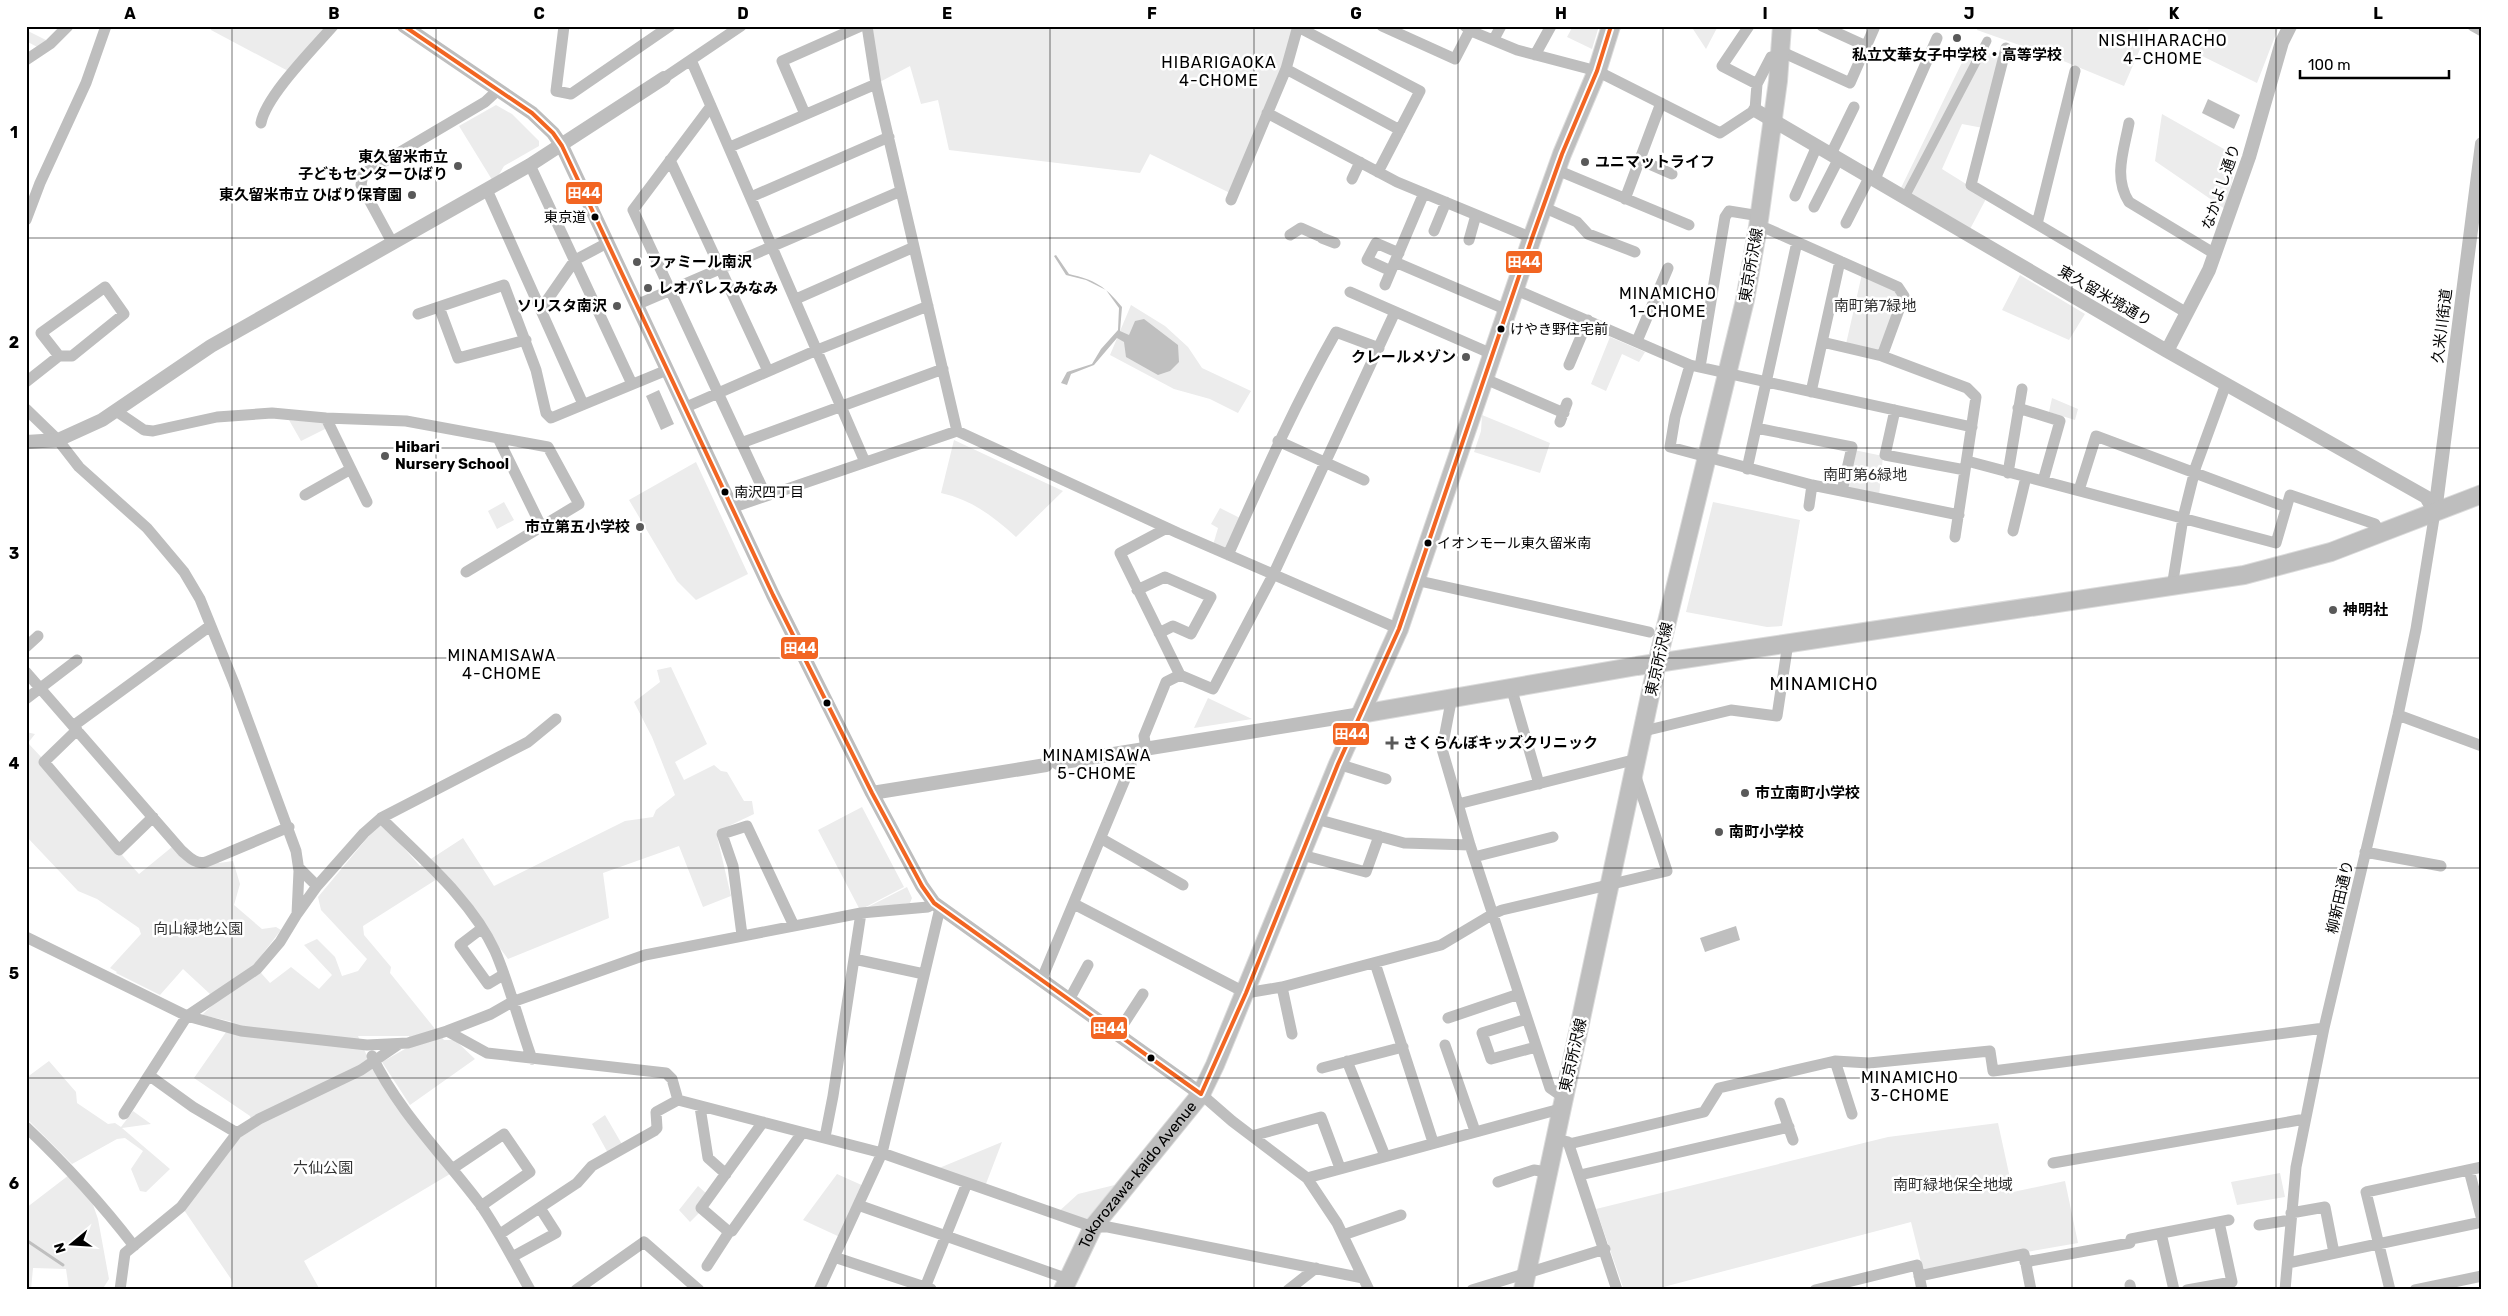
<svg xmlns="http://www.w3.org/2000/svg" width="2508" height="1316" viewBox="0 0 2508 1316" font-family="Rubik,'Noto Sans JP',sans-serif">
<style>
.green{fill:#ececec}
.water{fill:#bfbfbf}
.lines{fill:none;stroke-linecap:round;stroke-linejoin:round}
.stream{stroke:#bfbfbf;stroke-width:3}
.primary-casing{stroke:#dbdbdb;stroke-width:20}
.pedestrian{stroke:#bebebe;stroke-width:9}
.minor{stroke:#bebebe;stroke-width:11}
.tertiary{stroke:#bebebe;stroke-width:14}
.primary{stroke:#bebebe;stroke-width:18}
.bus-1-casing{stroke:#fff;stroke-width:8}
.bus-1{stroke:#f26522;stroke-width:4}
.grid{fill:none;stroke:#000;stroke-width:1;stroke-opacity:0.55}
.poi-dot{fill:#595959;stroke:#fff;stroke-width:2}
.bus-dot{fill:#000;stroke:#fff;stroke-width:2}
.labels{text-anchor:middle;stroke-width:5;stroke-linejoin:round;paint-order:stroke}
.bus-label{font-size:14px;fill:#000;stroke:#fff;text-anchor:start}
.poi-label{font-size:15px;font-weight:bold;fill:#000;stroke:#fff;text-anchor:start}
.street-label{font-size:15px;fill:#000;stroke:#fff}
.park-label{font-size:15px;fill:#333;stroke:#fff}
.neighbourhood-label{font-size:16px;letter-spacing:1px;fill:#000;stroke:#fff}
.quarter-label{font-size:18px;letter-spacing:1px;fill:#000;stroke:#fff}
.line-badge{stroke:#fff;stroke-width:2}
.badge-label{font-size:14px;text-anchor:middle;font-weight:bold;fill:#fff}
.neatline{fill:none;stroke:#000;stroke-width:2}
.grid-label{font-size:16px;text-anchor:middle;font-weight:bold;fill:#000}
</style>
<rect width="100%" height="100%" fill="#fff"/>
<!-- green -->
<path class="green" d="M212,26H327L290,72L211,30Z
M864,26H1295L1279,76L1230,193L1150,154L1140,173L949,150L938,100L921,104L910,66L876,84Z
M1573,26H1599L1592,49L1567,37Z
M1691,26H1718L1706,49Z
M1978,26H2150L2124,86L2061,60L1977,30Z
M2210,26H2279L2257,83L2196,53Z
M26,30L50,42L41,49L26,41Z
M1970,46L2001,58L1983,128L1962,124L1942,169L1987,197L1969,231L1900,190Z
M496,105L512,114L539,141V146L504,166L494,183L459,126Z
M2162,114L2238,157L2225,209L2155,161Z
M1862,274L1896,289L1901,296L1879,351L1846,344Z
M2020,275L2085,314L2069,340L2002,310Z
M1131,305L1165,326L1188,347L1202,368L1251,391L1238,413L1210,399L1174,389L1110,355Z
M1610,337L1645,352L1639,362L1622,354L1606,391L1591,384Z
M2052,398L2078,409L2075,420L2049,412Z
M1482,415L1550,443L1540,473L1474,452L1481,431Z
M289,420L325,422L327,428L301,441Z
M954,440L1063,491L1016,537C993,516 972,500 941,493Z
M1854,450L1883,456L1879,496L1846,489Z
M696,462L748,574L696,600L677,581L629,500Z
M504,502L514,520L497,529L488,511Z
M1713,502L1800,520L1782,626L1767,627L1686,612Z
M1220,508L1240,518L1226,551L1213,545L1218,528L1211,524Z
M671,667L707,744L675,762L684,780L714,765L721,771L727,772L744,801H752L754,814L716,832L731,896L703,907L679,846L603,873L609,918L508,959L445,874L363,926L364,935L391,967L390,973L444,1040H455L475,1059L410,1105L382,1062L412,1045L409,1036H358L372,1067L450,1174L304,1261L320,1290H234L231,1279L184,1210L229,1147L253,1126L250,1116L194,1078L233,1022L202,1015L220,998L210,994L183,969L160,995L116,973L117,972L110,968L141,934L139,928L97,899L78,891L26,836V732L35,734L28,743C68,784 100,832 139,874L172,847L197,868L218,862L219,863L233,861L240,884L234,905L262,929L276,927L281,930L254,965L270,983L291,967L319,989L332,975L304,945L317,939L335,957L342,976L358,971L367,959L321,910L318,897L378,825L384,826L420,866L463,838L494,886L625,821L653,817L656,810L675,795L652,737L634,702L660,682L657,670Z
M1208,698L1252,719L1194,728Z
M862,807L904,887L860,910L818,830Z
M907,887L912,898L910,903L864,909Z
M49,1061L76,1092L77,1103L108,1124L115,1123L121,1127L133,1111L151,1124L122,1128L170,1169L146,1192L140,1191L131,1169L143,1151L125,1138L117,1139L72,1164L26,1118V1078Z
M605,1115L623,1146L609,1155L592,1124Z
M1998,1123L2013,1192L2065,1181L2078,1243L1923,1270L1911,1222L1652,1290H1624L1596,1209L1888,1137Z
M1002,1142L984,1189L932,1171Z
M2280,1173L2285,1197L2237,1205L2231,1182Z
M837,1174L866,1187L842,1238L803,1220Z
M69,1175L91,1199L98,1219L109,1279L102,1290H69L66,1269L33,1268L31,1290H26V1208Z
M1131,1181L1093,1227L1056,1214L1078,1194Z
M698,1186L708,1195L701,1211L690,1222L679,1210Z"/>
<!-- water -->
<path class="water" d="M2208,99L2240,115L2234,129L2202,113Z
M1056,255L1069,274C1095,280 1105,286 1122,307L1120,331L1129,335L1135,321L1144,319L1178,345L1179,362L1170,371L1158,375L1126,357L1124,342L1117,338L1094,365L1071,374L1067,385L1061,383L1067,372L1092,364L1101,349L1118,330L1119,308L1106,290L1086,280L1066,275L1054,256Z
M659,390L674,424L661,430L646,396Z
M1736,926L1740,940L1705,952L1700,938Z"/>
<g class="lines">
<!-- stream -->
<path class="stream" d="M26,1240L63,1265"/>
<defs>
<g id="primary">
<path d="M1361,714L1637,666L2244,575L2331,552L2482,494"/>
<path id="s1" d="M1063,1290L1093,1227L1201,1094L1215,1065L1338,764L1399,629L1532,238L1562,154L1597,71L1611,26"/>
<path d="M1523,1290L1657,663L1745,300L1758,227L1778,81L1782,26"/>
</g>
</defs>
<!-- primary casing -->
<use href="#primary" class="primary-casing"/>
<!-- pedestrian -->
<path class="pedestrian" d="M1905,197L1987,41"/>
<!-- minor -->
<path class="minor" d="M564,26L556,91L571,94L670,26
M867,26L876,84L957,431
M1382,26L1455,59L1470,30
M1465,26L1471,31L1517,50L1597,71L1720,133L1755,110L1757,84L1771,57L1780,58
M1749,26L1722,66L1757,84
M1822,26L1866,46
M2473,26L2482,31
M1298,27L1420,91L1378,172
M1494,39L1501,26
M2006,48L1971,185L2187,313
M1780,51L1850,83L1875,26
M1535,55L1551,26
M26,60L50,44L68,26
M691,60L865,462
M1286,69L1400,130
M664,78L741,26
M711,106L633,210L766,496
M1267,113L1397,182L1532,238
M805,114L782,61L861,26
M261,123C266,96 313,49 333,26
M2129,123C2124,150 2113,177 2129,202L2215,254
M730,147L876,84
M1831,154L1854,107
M670,160L768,371
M1640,160L1672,174
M530,165L632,384
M1557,170L1689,225
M1352,179L1360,162
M1875,179L1937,38
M487,190L583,404
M1795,196L1817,146
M751,197L889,137
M1625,199L1661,103
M1231,200L1286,69L1298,26
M1543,207L1577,222L1588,234L1635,252
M1814,207L1839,158
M26,220L40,183L86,83L106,26
M1846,223L1870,176
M2037,224L2075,71
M1758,227L1768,229L1898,287L1904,296L1882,356L1967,388L1976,397L1955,537
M1434,231L1446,202
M1290,235L1301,228L1319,236
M1322,238L1335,243
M1469,240L1476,215
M393,244L361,185L363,174L485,102L498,90
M1395,262L1507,310
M1391,271L1367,260L1376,243L1399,253
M1385,285L1424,193
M1514,289L1690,365L1972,427
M1350,292L1492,354
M796,299L914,247
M636,305L901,191
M439,307L458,358L526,340
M541,309L575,260L607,243
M418,314L504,285L536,370L546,413L551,418L667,370
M1637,341L1668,268
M1822,342L1882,356
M1569,365L1588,320
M1690,365L1675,417L1670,447L1812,485L1959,515
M1700,367L1725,217L1729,211L1760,216
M1483,378L1564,413
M26,382L59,356H72L124,314L105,287L41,333L59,356
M1811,392L1840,261
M684,408L817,350L928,306
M2018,408L2060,421L2043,481
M26,409L58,440L79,467L147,528L184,572L200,599L234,683L296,851L299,871L297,914
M1895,410L1885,455L1965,470
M116,411L144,430L153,431L217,417L272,413L326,418L406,421L548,447L579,504L466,572
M326,418L367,502
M1560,422L1567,403
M1756,428L1852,447L1842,491
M499,440L541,526
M1278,441L1364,480
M741,443L943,369
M1967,461L2276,543L2290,495L2375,524L2380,534
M1747,469L1797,242
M2008,473L2022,389
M2079,490L2096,436L2286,507
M305,495L351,469
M1809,506L1812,485
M731,508L957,431L1178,533L1399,629
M1167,528L1120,553L1180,675L1213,689L1273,575L1395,312
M2013,531L2026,477
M1228,555C1262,479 1295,404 1336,332L1379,348
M1415,580L1649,632
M2172,587L2183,518L2196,466L2226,384
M1137,590L1165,577L1211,597L1191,634L1173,626L1159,633
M26,647L38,636
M26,672L182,851C189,857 196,865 206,862L289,827
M1511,687L1539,784
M1448,698L1450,707L1442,749L1470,845L1550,1088L1563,1097
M26,699L77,660
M2398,715L2482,746
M73,726L210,626
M77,730L44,762L119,850L153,817
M1644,731L1731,710L1777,716L1788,643
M1146,749L1144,736L1166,682L1180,675
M1338,764L1386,779
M1458,804L1637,759
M381,818C421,858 471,899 495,951C509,983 520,1026 532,1059
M1316,819L1404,843L1470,845
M1102,839L1183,885
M2365,852L2441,866
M1302,855L1366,872L1379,836
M1474,857L1553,837
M299,868L317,886
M1074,904L1246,993L1282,987L1441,945L1493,914L1502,910L1667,871L1635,774
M481,929L460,945L488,984L503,975
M742,935L733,866L722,834L747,826L794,926
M26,937L187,1016L241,1031L367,1045L408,1043L447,1031L491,1014L512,1002L645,955L861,913L928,907L934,903
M854,959L924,974
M1375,963L1433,1142
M1041,981L1131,765L1129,751
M1282,987L1292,1034
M1069,1000L1088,965
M1448,1018L1519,994
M1527,1019L1482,1033L1491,1059L1536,1047
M447,1031L487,1053L666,1073L672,1079L678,1100L882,1153L1093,1227H1108L1363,1278
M1117,1034L1143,994
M1445,1045L1475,1131
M372,1056C398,1111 444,1156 480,1204C499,1231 514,1261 530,1290
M1347,1061L1385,1156
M1835,1061L1852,1114
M1322,1068L1403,1047
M150,1076L193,1107L237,1133
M1201,1094L1232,1121L1307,1178L1337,1223L1369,1290
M1780,1103L1793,1140
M700,1107L708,1158L726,1174
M124,1114L187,1016L257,969L280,942L297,914L317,886L364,833L381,818L528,742L556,719
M26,1127C65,1164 101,1203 134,1246
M1252,1136L1321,1117L1340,1168
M825,1137L833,1096L861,913
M1563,1141L1568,1142L1617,1290
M1569,1144L1704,1112L1719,1088L1835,1061L1869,1063L1990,1051L1993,1071L2324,1028
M2053,1163L2305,1119
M452,1169L504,1134L530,1172L481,1206
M2469,1170L2482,1220
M1580,1175L1789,1127
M1307,1178L1560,1109
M1498,1182L1534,1170L1547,1172
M858,1205L1068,1279
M2291,1213L2325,1207L2334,1253
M2259,1225L2290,1220
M729,1232L701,1208L763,1122
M2161,1233L2174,1290
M500,1234L577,1183L592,1166L654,1131L657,1128L656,1112L678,1100
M1343,1235L1401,1215
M512,1257L556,1233L540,1208
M834,1257L931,1289
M2025,1262L2130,1243L2131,1239L2229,1220
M2288,1263L2482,1222
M707,1266L729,1232L732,1231L802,1133
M1919,1276L2024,1254L2031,1290
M2130,1285L2131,1290
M120,1290L125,1253L181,1207L237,1133L259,1119L361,1070L399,1044
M576,1290L644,1242L699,1290
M819,1290L882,1153L940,908
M924,1290L967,1183
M1288,1290L1316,1268
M1472,1290L1605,1249
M1815,1290L1917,1265L1922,1290
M2187,1290L2232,1282L2219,1222
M2285,1290L2296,1167L2324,1028L2398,715L2416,629L2435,512
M2390,1290L2366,1192L2482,1167
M2415,1290L2482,1276"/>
<!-- tertiary -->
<path class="tertiary" d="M404,26L532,113L553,133L562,146L773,595L872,793L922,886L934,903L1201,1094
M1755,110L2167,351L2426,497L2435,512
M2167,351L2209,270L2249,157L2282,42L2290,26
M26,442L58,440L102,420L211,346L530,165L664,78
M2435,512L2482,144
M1058,763L1361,714
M872,793L1046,765"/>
<!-- primary -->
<use href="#primary" class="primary"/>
<defs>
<path id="bus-1" d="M404,26L532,113L553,133L562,146L773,595L872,793L922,886L934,903L1201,1094L1246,993L1338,764L1399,629L1532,238L1562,154L1597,71L1611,26"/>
</defs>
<!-- bus-1 casing -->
<use href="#bus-1" class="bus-1-casing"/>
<!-- bus-1 -->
<use href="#bus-1" class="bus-1"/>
</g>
<!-- grid -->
<path class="grid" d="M232,26V1290M436,26V1290M641,26V1290M845,26V1290M1050,26V1290M1254,26V1290M1458,26V1290M1663,26V1290M1867,26V1290M2072,26V1290M2276,26V1290M26,238H2482M26,448H2482M26,658H2482M26,868H2482M26,1078H2482"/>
<!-- markers -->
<g class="poi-dot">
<circle cx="1957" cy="38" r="5"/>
<circle cx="1585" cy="162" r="5"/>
<circle cx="458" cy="166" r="5"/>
<circle cx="412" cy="195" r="5"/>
<circle cx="637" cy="262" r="5"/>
<circle cx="648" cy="288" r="5"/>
<circle cx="617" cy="306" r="5"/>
<circle cx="1466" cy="357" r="5"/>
<circle cx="385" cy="456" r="5"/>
<circle cx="640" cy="527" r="5"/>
<circle cx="2333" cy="610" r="5"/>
<path d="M1389.5 735.5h5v5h5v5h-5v5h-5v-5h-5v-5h5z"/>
<circle cx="1745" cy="793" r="5"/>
<circle cx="1719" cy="832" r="5"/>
</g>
<g class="bus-dot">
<circle cx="595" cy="217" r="4.5"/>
<circle cx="1501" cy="329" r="4.5"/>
<circle cx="725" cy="492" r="4.5"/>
<circle cx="1428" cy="543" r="4.5"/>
<circle cx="827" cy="703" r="4.5"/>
<circle cx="1151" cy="1058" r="4.5"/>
</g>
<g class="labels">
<!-- bus labels -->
<g class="bus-label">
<text x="586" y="222" text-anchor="end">東京道</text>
<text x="1510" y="334">けやき野住宅前</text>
<text x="734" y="497">南沢四丁目</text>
<text x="1437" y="548">イオンモール東久留米南</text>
</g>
<!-- poi labels -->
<g class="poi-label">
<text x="1957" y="60" text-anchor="middle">私立文華女子中学校・高等学校</text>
<text x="448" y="162" text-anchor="end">東久留米市立<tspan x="448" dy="17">子どもセンターひばり</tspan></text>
<text x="1595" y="167">ユニマットライフ</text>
<text x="402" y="200" text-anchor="end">東久留米市立 ひばり保育園</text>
<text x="647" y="267">ファミール南沢</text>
<text x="658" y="293">レオパレスみなみ</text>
<text x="607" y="311" text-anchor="end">ソリスタ南沢</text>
<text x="1456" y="362" text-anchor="end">クレールメゾン</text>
<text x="395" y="452">Hibari<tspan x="395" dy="17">Nursery School</tspan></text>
<text x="630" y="532" text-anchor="end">市立第五小学校</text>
<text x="2343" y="615">神明社</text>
<text x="1403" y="748">さくらんぼキッズクリニック</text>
<text x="1755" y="798">市立南町小学校</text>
<text x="1729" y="837">南町小学校</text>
</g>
<!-- street labels -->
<g class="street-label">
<text transform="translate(2221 187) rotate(-71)" y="5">なかよし通り</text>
<text transform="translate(1751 265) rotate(-80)" y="5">東京所沢線</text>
<text transform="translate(2105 296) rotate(30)" y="5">東久留米境通り</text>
<text transform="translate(2442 326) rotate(-83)" y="5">久米川街道</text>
<text transform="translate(1659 659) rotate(-77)" y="5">東京所沢線</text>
<text transform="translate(2340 897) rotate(-77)" y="5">柳新田通り</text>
<text transform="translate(1573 1055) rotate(-77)" y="5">東京所沢線</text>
<text dy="5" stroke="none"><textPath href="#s1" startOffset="138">Tokorozawa-kaido Avenue</textPath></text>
</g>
<!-- park labels -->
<g class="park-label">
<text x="1875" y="311">南町第7緑地</text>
<text x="1865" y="480">南町第6緑地</text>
<text x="198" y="934">向山緑地公園</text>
<text x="323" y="1173">六仙公園</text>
<text x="1953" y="1190">南町緑地保全地域</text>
</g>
<!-- neighbourhood labels -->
<g class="neighbourhood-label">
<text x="2163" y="46">NISHIHARACHO<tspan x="2163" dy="18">4-CHOME</tspan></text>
<text x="1219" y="68">HIBARIGAOKA<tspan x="1219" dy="18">4-CHOME</tspan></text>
<text x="1668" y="299">MINAMICHO<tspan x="1668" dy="18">1-CHOME</tspan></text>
<text x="502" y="661">MINAMISAWA<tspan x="502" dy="18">4-CHOME</tspan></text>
<text x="1097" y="761">MINAMISAWA<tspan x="1097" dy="18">5-CHOME</tspan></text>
<text x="1910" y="1083">MINAMICHO<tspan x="1910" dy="18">3-CHOME</tspan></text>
</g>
<!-- quarter labels -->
<g class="quarter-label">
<text x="1824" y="690">MINAMICHO</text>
</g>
</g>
<g class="line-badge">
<rect x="565" y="181" width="38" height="24" rx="5" fill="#f26522"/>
<rect x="1505" y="250" width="38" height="24" rx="5" fill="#f26522"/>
<rect x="780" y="636" width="39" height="24" rx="5" fill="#f26522"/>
<rect x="1332" y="722" width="38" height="24" rx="5" fill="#f26522"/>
<rect x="1090" y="1016" width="38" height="24" rx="5" fill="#f26522"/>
</g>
<g class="badge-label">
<text x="584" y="198">田44</text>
<text x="1524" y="267">田44</text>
<text x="800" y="653">田44</text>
<text x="1351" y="739">田44</text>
<text x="1109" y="1033">田44</text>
</g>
<!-- border -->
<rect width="2508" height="1316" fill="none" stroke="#ffffff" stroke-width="55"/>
<!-- north arrow -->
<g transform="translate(72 1244) rotate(252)" stroke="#ffffff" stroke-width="4" paint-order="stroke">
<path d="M0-4L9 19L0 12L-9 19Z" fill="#000000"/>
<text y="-8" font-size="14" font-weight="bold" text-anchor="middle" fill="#000000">N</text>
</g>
<!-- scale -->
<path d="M2300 70v8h149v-8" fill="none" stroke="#000000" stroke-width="2.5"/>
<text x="2308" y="70" font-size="15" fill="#000000" stroke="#ffffff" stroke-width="4" paint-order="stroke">100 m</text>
<rect x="28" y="28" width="2452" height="1260" class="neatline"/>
<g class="grid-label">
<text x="130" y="19">A</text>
<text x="334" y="19">B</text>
<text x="539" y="19">C</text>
<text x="743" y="19">D</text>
<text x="947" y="19">E</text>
<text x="1152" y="19">F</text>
<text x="1356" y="19">G</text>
<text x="1561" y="19">H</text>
<text x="1765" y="19">I</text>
<text x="1969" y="19">J</text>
<text x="2174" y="19">K</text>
<text x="2378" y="19">L</text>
<text x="14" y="138">1</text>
<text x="14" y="348">2</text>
<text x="14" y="559">3</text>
<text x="14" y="769">4</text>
<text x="14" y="979">5</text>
<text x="14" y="1189">6</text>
</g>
</svg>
